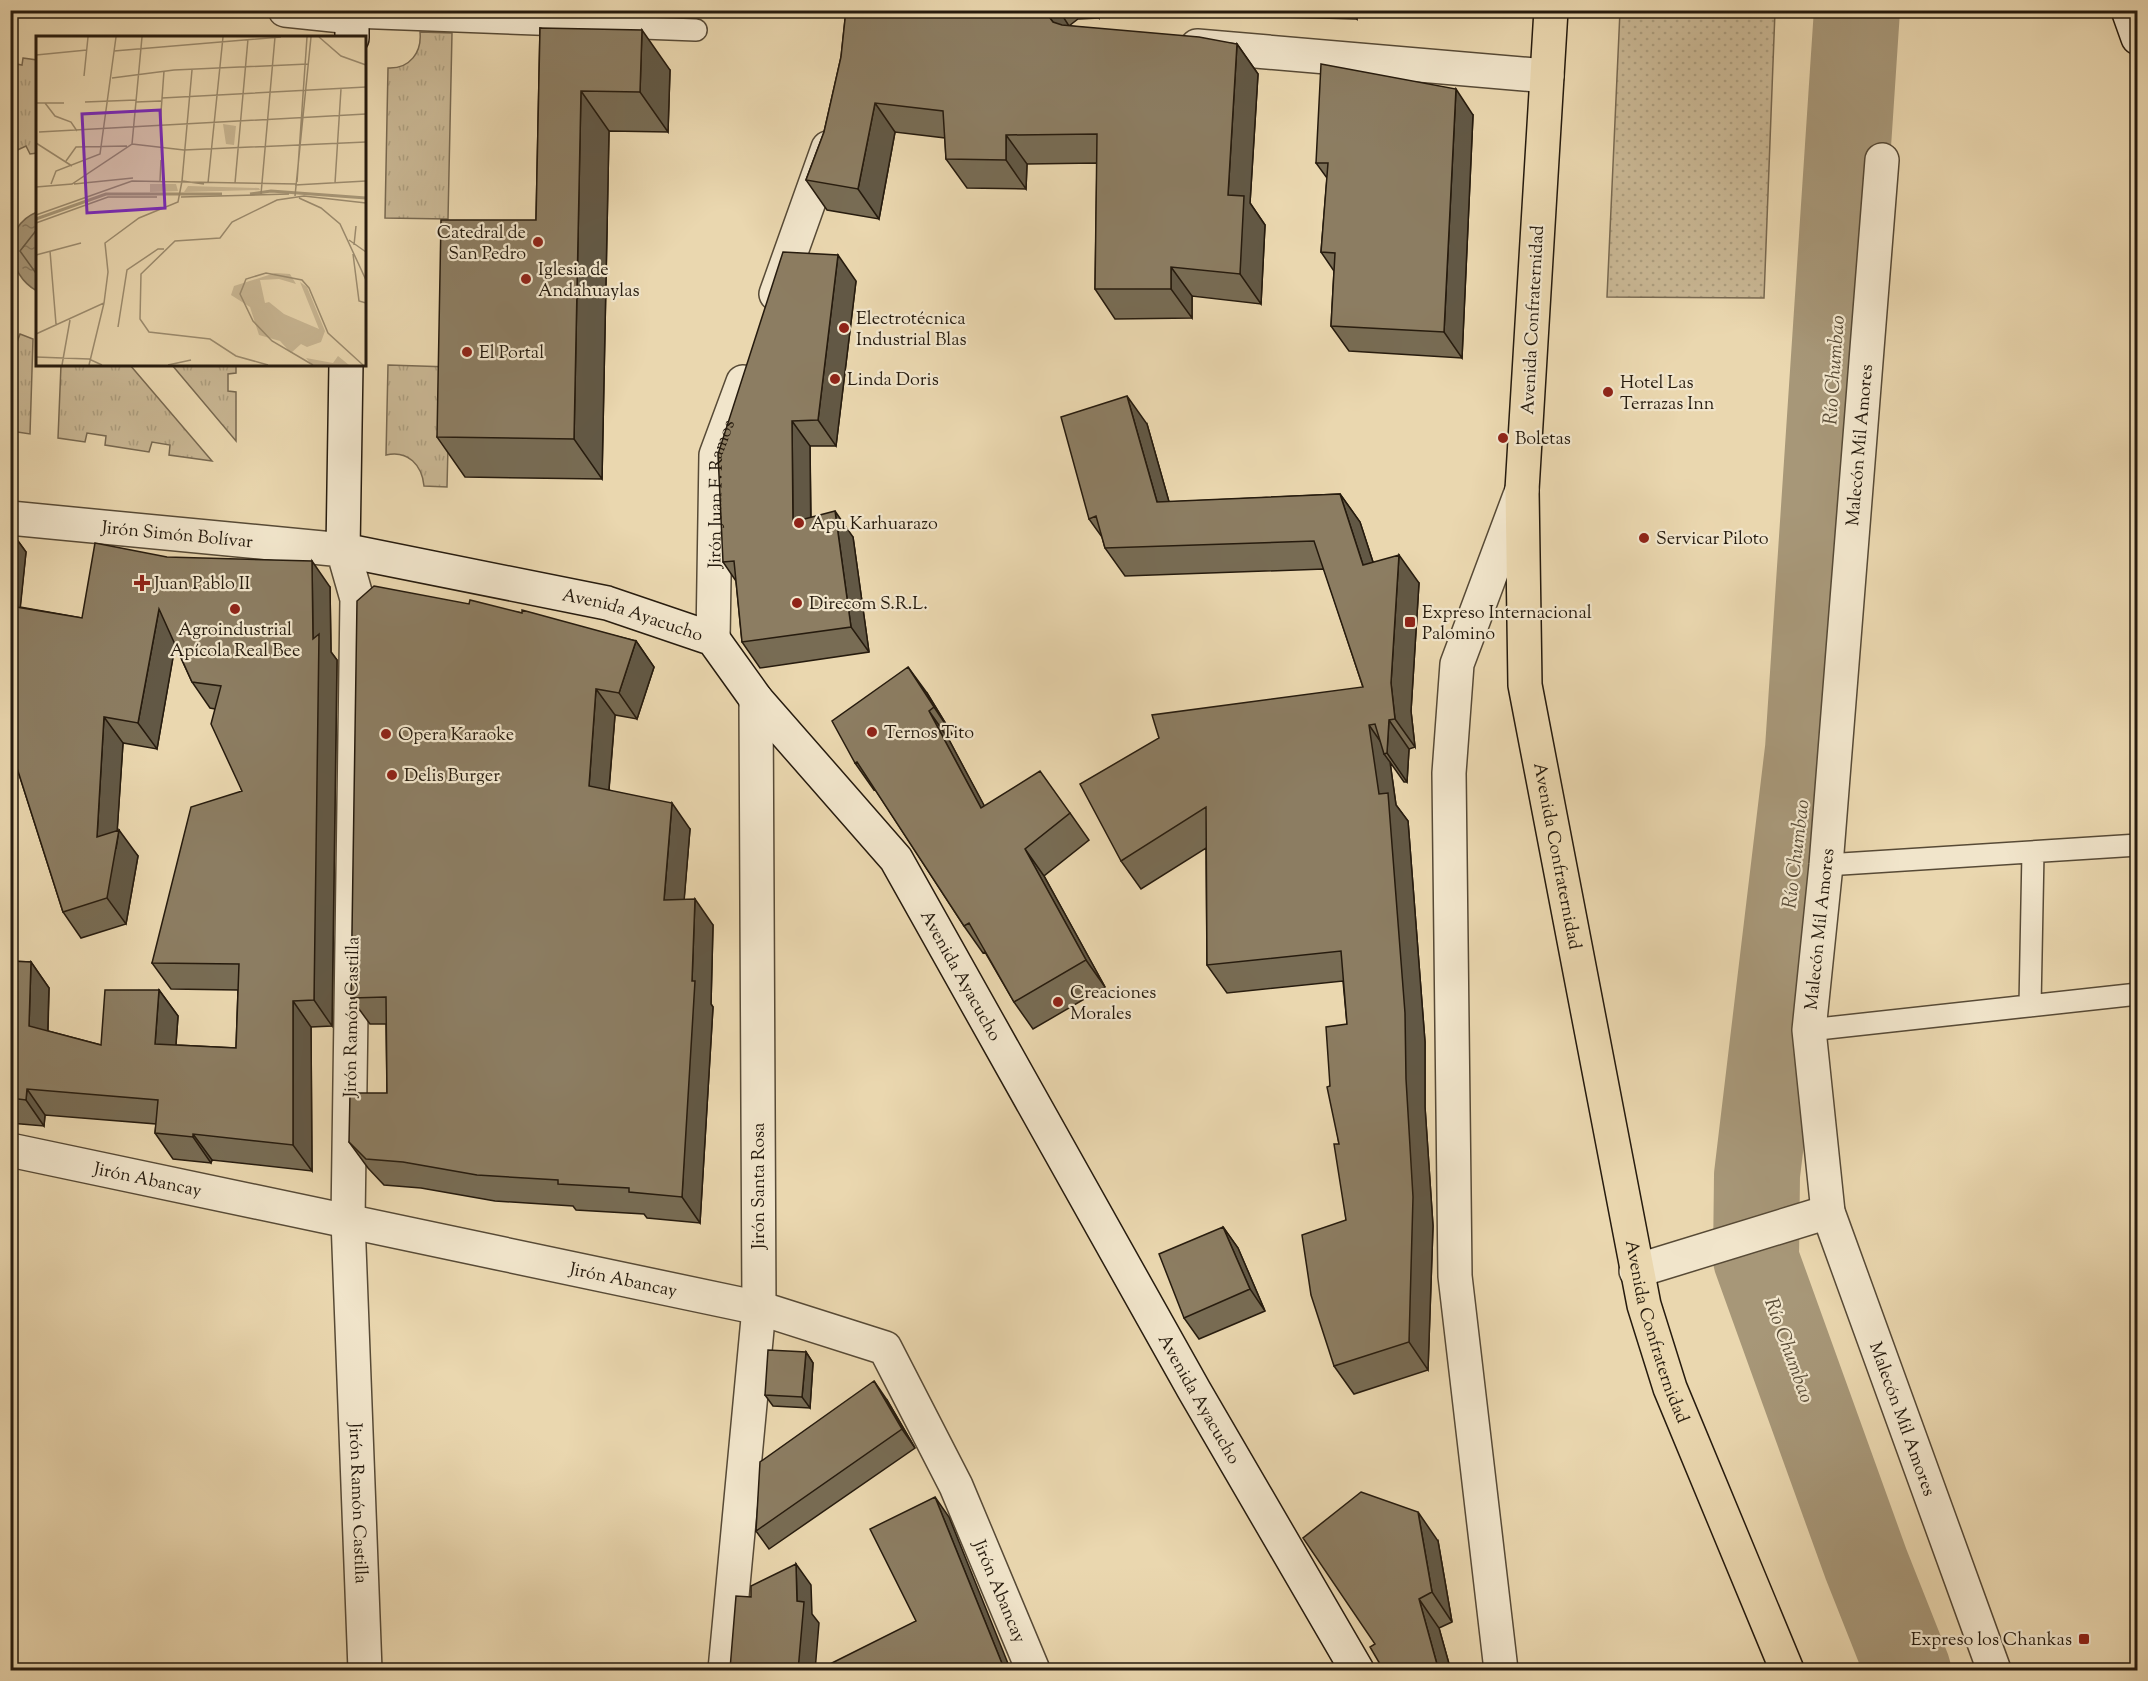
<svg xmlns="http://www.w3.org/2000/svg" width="2148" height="1681" viewBox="0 0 2148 1681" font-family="'Sorts Mill Goudy',serif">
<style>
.grass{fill:url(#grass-tufts);stroke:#786951;stroke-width:1.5}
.park{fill:url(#park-dots);stroke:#786951;stroke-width:1.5}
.water{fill:url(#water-ripples);stroke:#73654e;stroke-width:1.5}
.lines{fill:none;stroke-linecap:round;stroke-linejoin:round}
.shore{stroke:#665943;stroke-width:1.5}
.river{stroke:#a79778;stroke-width:86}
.lane-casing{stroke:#574a36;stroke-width:24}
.street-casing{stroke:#574a36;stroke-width:36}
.secondary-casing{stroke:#261b0e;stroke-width:36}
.highway-casing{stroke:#261b0e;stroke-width:36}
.lane{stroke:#f1e5cb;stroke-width:21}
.street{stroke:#f1e5cb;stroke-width:33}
.secondary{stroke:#f1e5cb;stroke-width:33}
.highway{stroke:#ead7af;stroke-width:33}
.wall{fill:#786c54;stroke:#261b0e;stroke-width:1.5}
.shaded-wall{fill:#625845;stroke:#261b0e;stroke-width:1.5}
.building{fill:#8c7d62;stroke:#261b0e;stroke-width:1.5}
.poi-dot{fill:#8f2418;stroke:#f1e5cb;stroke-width:2}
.labels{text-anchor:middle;stroke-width:4.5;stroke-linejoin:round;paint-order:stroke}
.poi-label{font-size:18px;fill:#261b0e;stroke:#f1e5cb;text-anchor:start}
.street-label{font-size:18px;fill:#261b0e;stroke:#f1e5cb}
.water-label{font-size:20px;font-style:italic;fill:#5a4d38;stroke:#f1e5cb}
.inset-river{fill:none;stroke:#a79778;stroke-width:3}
.inset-road{fill:none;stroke:#9c8c6f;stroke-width:1.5}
.view{fill:#7b2cbf;fill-opacity:0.15;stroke:#7b2cbf;stroke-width:3}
.inset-edge{fill:none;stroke:#261b0e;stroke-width:3}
</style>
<defs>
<pattern id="grass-tufts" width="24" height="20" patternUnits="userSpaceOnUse" patternTransform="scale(1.5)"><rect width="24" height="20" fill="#c9b794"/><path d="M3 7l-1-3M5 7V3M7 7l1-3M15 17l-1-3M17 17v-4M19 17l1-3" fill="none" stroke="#ac9d7e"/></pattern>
<pattern id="park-dots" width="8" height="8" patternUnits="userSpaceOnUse" patternTransform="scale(1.5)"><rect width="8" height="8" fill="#c9b794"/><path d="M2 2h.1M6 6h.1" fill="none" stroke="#ac9d7e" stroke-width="1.8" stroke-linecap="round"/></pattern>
<pattern id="water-ripples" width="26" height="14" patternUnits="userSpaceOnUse" patternTransform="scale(1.5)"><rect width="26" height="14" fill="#a79778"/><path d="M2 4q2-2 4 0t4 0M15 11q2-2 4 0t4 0" fill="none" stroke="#887a61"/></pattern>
</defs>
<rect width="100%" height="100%" fill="#ead7af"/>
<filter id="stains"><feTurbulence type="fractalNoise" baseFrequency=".00333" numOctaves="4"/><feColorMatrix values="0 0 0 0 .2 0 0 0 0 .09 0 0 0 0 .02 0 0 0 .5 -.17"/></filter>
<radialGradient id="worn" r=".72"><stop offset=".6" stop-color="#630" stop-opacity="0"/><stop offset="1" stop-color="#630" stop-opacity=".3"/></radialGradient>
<!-- grass -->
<path class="grass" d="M420,32L452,33L448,219L385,218L388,68C410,69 422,52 420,32Z
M23,58L37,60V153L30,154L26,146L11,153L13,160L11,161V63L22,65Z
M20,334L33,339L30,434L11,431V339L17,342Z
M61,365H130L212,461L169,455L170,445L152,442L149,452L105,445L106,436L87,433L85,442L58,438Z
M172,365H236V373L228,374V391L236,392V441Z
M388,365L450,367L447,487L424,486C422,465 408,450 386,455Z"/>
<!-- park -->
<path class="park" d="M1620,11H1775L1764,298L1607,297Z"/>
<!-- water -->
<path class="water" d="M37,212H38L37,291C7,275 0,227 37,212Z"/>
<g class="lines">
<!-- shore -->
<path class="shore" d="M38,228L20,251L38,276"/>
<!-- river -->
<path class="river" d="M1857,10L1808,749L1757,1175L1756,1259L1866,1564L1908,1670"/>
<defs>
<path id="lane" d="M352,17L696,30
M1826,865L2138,845
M2030,1006L2033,852
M1809,1030L2138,994"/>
<g id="street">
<path d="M285,10L352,17"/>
<path d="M1197,46L1547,76"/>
<path id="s1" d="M1882,160L1826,865L1809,1030L1828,1212L1994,1670"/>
<path d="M776,294L828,148"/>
<path id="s2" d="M10,518L343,550L357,599L348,1220L365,1670"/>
<path id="s3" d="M713,639L716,455L743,382"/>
<path id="s4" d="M10,1150L759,1308L885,1348L956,1486L1033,1670"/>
<path d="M1636,1271L1828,1212"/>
<path d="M725,1670L759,1308L756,699"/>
<path d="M1501,1670L1455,1276L1449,773L1457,664L1522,490"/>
</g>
<g id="secondary">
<path d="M2128,10L2138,38"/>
<path d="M352,38V10"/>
<path id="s5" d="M346,364L343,550L607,603L713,639L756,699L896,859L1194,1390L1357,1670"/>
</g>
<g id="highway">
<path id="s6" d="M1551,10L1522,490L1525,685L1644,1305L1670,1388L1787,1670"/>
</g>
</defs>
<!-- lane casing -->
<use href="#lane" class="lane-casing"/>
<!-- street casing -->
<use href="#street" class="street-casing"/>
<!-- secondary casing -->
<use href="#secondary" class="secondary-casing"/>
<!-- highway casing -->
<use href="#highway" class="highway-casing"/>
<!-- lane -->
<use href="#lane" class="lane"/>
<!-- street -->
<use href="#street" class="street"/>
<!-- secondary -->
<use href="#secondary" class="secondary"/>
<!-- highway -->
<use href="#highway" class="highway"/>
</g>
<!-- wall -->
<path class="wall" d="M846,10H1358L1357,19L1099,12V18L1078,19L1069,26L1237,44L1258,74L1250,203L1265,225L1261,304L1192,296V318L1115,319L1095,289L1097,163L1027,164L1026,189L967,188L946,159L945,138L895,132L879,219L827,210L806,180L824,132L841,57Z
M540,28L670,70L668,132L609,131L602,479L465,477L437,437L536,220Z
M1473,115L1462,358L1349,351L1331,326L1334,271L1321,252L1327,178L1316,163Z
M856,281L836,446H810L811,517L853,537L869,652L760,668L742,642L736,581L723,562Z
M1147,424L1169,502L1340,494L1360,522L1373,562L1419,583L1411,711L1415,747L1409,749L1407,782H1404L1390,762L1396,805L1408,821L1425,1042V1107L1433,1226L1428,1370L1354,1394L1334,1366L1346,1220L1339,1144L1330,1086L1347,1024L1343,981L1227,993L1207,965L1206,848L1141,889L1121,861L1363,687L1324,569L1125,576L1105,548L1102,537L1089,519Z
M10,530L26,552L20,607L82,618L330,587L331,652L337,660L332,1026L311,1027L312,1171L212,1160L211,1163L173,1159L155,1133L156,1124L45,1115L44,1126L10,1123V961L31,962L49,988L48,1031L101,1045L159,990L178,1016L176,1045L236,1048L238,990L171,989L152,963L242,791L215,709L210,708L192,682L175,645L157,749L123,743L117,831L138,856L126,924L81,938L63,912L10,746Z
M469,604L522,613L636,641L654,667L637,719L615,715L609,790L690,829L684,899L713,925L711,1004L713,1007L700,1223L647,1218L644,1214L576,1210L573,1206L495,1201L421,1188L384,1185L368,1168L349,1142L387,1093L386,1024H370L351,998Z
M927,693L952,734L948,738L984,806L1070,813L1089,840L1044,876L1105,987L1033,1029L1014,1002L985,952L983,953L964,926L875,789L874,790L855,763Z
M1223,1227L1238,1248L1265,1311L1199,1339L1184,1318Z
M806,1352L813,1363L810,1408L773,1406L765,1395Z
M887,1400L915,1448L769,1549L756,1531Z
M1438,1541L1452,1622L1439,1628L1451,1671H1384L1375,1644Z"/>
<!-- shaded-wall -->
<path class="shaded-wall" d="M1047,10H1059L1069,26L1068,43L1047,14Z
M1093,10H1098L1099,12V18Z
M1351,10H1358L1357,19Z
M642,30L670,70L668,132L640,92Z
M1237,44L1258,74L1250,203L1265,225L1261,304L1240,274L1228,195Z
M1456,89L1473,115L1462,358L1444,332Z
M581,91L609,131L602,479L574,439Z
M875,103L895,132L879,219L858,189Z
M1006,135L1027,164L1026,189L1006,160Z
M838,255L856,281L836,446L818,420Z
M1171,267L1192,296V318L1171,289Z
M1127,396L1147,424L1177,530L1157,502Z
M792,421L810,446L811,548L793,522Z
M1340,494L1360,522L1383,593L1363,565Z
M835,511L853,537L869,652L851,627Z
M10,530L26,552L18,630L10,620Z
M1399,555L1419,583L1411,711L1415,747L1395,719L1391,683Z
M312,561L330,587L331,652L337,660L332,1026L314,1000L313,639Z
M159,609L177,635L157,749L138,723Z
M636,641L654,667L637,719L619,693Z
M908,667L927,693L952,734L934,707Z
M596,689L615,715L607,812L589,786Z
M929,711L948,738L1000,835L981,808Z
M104,717L123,743L116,849L119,830L138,856L126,924L107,898L97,837Z
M1389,720L1409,749L1407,782L1387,753L1384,754L1390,762L1396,805L1408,821L1425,1042V1107L1433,1226L1428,1370L1409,1342L1369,725L1387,751Z
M672,803L690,829L682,926L664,900Z
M1025,849L1044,876L1105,987L1086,960Z
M695,899L713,925L711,1004L713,1007L700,1223L682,1197L692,981Z
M31,962L49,988L47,1052L29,1026Z
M159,990L178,1016L174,1070L155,1044Z
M293,1001L311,1027L312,1171L293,1145Z
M27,1089L45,1115L44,1126L26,1100Z
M193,1134L212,1160L211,1163L193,1137Z
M1223,1227L1238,1248L1265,1311L1250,1289Z
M806,1352L813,1363L810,1408L802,1397Z
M874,1381L887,1400L915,1448L902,1429Z
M935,1497L949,1517L1011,1671H1005Z
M1418,1512L1438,1541L1452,1622L1432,1592Z
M796,1564L811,1585L812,1614L819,1623L815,1671H798L797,1601Z
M1419,1599L1439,1628L1451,1671H1440L1438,1668Z"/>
<!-- building -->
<path class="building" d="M846,10H1047V14L1053,22L1062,25L1199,37L1237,44L1228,195L1244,196L1240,274L1171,267V289H1095L1097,134L1006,135V160L946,159L943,111L875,103L858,189L806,180L824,132L841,57Z
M540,28L642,30L640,92L581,91L574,439L437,437L441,220H536Z
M1321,64L1456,89L1444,332L1331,326L1335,253L1321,252L1328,163H1316Z
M783,252L838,255L818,420L792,421L793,522L835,511L851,627L742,642L734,561L723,562L718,454Z
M1127,396L1157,502L1340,494L1363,565L1399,555L1391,683L1395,719L1389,720L1387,753L1384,754L1375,724L1369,725L1379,794L1388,793L1405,1013L1406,1079L1413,1197L1409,1342L1334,1366L1311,1295L1302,1235L1346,1220L1334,1144H1339L1327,1087L1330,1086L1326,1027L1347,1024L1341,951L1207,965L1206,807L1121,861L1080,784L1159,738L1152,715L1363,687L1314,541L1105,548L1096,516L1089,519L1061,417Z
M95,543L167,557L312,561L313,639L319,634L314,1000L293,1001V1145L193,1134V1137L155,1133L158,1100L27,1089L26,1100L10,1098V961L31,962L29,1026L101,1045L105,990H159L155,1044L236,1048L239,964L152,963L191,807L242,791L211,724L221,686L192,682L159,609L138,723L104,717L97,837L119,830L107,898L63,912L10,746V606L82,618Z
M374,586L469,604L470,600L522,613V610L636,641L619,693L596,689L589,786L672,803L664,900L695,899L692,981H695L682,1197L629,1192V1188L558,1184V1180L477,1175L403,1162L366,1159L349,1142L350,1093H387L386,997L351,998L357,601Z
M908,667L934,707L929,711L981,808L1040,771L1070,813L1025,849L1086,960L1014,1002L969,923L964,926L857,762L855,763L832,721Z
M1223,1227L1250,1289L1184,1318L1159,1254Z
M768,1350L806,1352L802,1397L765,1395Z
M874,1381L902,1429L756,1531L760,1462Z
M1361,1492L1418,1512L1432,1592L1419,1599L1438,1668L1434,1671H1384L1370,1647L1375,1644L1303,1538Z
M935,1497L1005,1671H823L822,1668L916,1621L870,1529Z
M796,1564L797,1601L804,1602L798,1671H743L730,1669L736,1596L751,1597V1586Z"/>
<!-- markers -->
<g class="poi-dot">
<circle cx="538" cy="242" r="6"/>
<circle cx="526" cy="279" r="6"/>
<circle cx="844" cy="328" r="6"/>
<circle cx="467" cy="352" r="6"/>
<circle cx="835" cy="379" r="6"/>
<circle cx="1608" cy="392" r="6"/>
<circle cx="1503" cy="438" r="6"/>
<circle cx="799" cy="523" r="6"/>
<circle cx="1644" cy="538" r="6"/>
<path d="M139 574h6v6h6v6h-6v6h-6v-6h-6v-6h6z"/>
<circle cx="797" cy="603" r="6"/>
<circle cx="235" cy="609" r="6"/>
<rect x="1404" y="616" width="12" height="12" rx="3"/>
<circle cx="872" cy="732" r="6"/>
<circle cx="386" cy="734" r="6"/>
<circle cx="392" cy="775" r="6"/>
<circle cx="1058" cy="1002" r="6"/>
<rect x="2078" y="1633" width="12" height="12" rx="3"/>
</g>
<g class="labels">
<!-- poi labels -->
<g class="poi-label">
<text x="526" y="238" text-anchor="end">Catedral de<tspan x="526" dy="21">San Pedro</tspan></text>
<text x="538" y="275">Iglesia de<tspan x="538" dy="21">Andahuaylas</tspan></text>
<text x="856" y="324">Electrotécnica<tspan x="856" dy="21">Industrial Blas</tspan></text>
<text x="479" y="358">El Portal</text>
<text x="847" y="385">Linda Doris</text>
<text x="1620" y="388">Hotel Las<tspan x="1620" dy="21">Terrazas Inn</tspan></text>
<text x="1515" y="444">Boletas</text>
<text x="811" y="529">Apu Karhuarazo</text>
<text x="1656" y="544">Servicar Piloto</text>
<text x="154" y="589">Juan Pablo II</text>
<text x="809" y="609">Direcom S.R.L.</text>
<text x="1422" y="618">Expreso Internacional<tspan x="1422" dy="21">Palomino</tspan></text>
<text x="235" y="635" text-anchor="middle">Agroindustrial<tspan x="235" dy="21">Apícola Real Bee</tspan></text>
<text x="884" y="738">Ternos Tito</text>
<text x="398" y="740">Opera Karaoke</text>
<text x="404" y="781">Delis Burger</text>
<text x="1070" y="998">Creaciones<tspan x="1070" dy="21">Morales</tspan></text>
<text x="2072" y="1645" text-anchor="end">Expreso los Chankas</text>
</g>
<!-- street labels -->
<g class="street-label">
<text transform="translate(1532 320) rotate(-87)" y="6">Avenida Confraternidad</text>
<text transform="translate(1859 445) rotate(-85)" y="6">Malecón Mil Amores</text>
<text dy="6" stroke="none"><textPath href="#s3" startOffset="146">Jirón Juan F. Ramos</textPath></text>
<text dy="6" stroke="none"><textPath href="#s2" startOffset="168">Jirón Simón Bolívar</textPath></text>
<text dy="6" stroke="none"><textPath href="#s5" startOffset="483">Avenida Ayacucho</textPath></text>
<text dy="6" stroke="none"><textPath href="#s6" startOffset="850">Avenida Confraternidad</textPath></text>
<text transform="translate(1819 929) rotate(-84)" y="6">Malecón Mil Amores</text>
<text dy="6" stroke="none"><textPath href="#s5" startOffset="987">Avenida Ayacucho</textPath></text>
<text transform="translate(351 1017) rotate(-89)" y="6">Jirón Ramón Castilla</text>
<text dy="6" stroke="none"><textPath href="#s4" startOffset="141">Jirón Abancay</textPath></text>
<text transform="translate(758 1186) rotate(-90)" y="6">Jirón Santa Rosa</text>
<text dy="6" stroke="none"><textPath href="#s4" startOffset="627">Jirón Abancay</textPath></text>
<text dy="6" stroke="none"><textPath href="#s6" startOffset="1336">Avenida Confraternidad</textPath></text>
<text dy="6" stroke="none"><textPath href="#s5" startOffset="1473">Avenida Ayacucho</textPath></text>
<text dy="6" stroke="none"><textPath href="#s1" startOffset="1276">Malecón Mil Amores</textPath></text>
<text dy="6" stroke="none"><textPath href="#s2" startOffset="1290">Jirón Ramón Castilla</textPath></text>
<text dy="6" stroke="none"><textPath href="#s4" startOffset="1167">Jirón Abancay</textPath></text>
</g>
<!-- water labels -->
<g class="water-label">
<text transform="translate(1833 370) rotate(-86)" y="7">Río Chumbao</text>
<text transform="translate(1795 854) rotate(-83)" y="7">Río Chumbao</text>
<text transform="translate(1790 1350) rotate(70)" y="7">Río Chumbao</text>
</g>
</g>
<!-- overview -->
<g transform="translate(36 36)">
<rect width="330" height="330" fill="#ead7af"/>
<path d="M239,237L254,238L260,248L243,243L224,244L229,267L233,266L248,278L283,293L264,246L271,251L289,295L285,306L271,311L265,308L255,317L244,305L223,299L214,271L195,259L198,250ZM302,320L313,329H276L270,322L297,327Z" fill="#c9b794"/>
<path d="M187,88L200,90L198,109L190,108ZM114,148H140L142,155L114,156ZM152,150L223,152L224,154L148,156Z" fill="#c9b794"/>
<path class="inset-river" d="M214,158L235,155L330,162M0,183L70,158H186"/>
<path class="inset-road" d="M283,1L305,20L330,29M78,15L245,1M0,19L51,14M48,40L52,1M76,42L138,34L272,28M126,62L330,51M49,66L100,64M100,66L125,65M0,67H28M9,67L19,80L35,86L41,95M124,90L128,35M3,96L330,78M0,107L36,130M96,108L148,114L330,106M30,125L40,111L91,110M124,145L125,124M146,145L156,34M146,145L168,148M261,146L271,1M172,147L187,1M199,147L212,3M299,147L305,53M15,148L20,135L64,118L80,1M38,148L97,142M259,149L330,145M0,151L36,148L96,108L106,1M225,158L239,1M259,160L275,1M145,161L253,158M263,162L285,172L304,188L330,244M0,179L96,145L261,148M0,187L72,161H121M313,204L330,216M318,209L320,190M14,215L20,288M317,218L323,265L330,267M0,219L45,207M82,291L91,234L122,213H128M0,298L68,267L72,236L69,207L103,182L142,166L146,145M0,321L53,323L66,329M26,329L34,284M53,329L68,267M132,329L155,324M232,329L200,320L174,303L113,296L104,283L105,238L139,205L184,202L196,186L241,164L268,160L330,167M277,329L236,305L217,285L204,258L210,243L230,237L266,244L273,252L292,297L327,329"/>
<path class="view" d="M124,74L129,172L51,177L46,78Z"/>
<rect width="330" height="330" class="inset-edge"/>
</g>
<!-- margin -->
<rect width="2148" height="1681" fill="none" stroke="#ead7af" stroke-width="36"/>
<rect x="12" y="12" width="2124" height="1657" fill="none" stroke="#261b0e" stroke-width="3"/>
<rect x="18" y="18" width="2112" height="1645" fill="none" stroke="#261b0e" stroke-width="1.5"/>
<rect width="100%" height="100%" filter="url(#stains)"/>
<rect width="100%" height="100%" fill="url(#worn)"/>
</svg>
